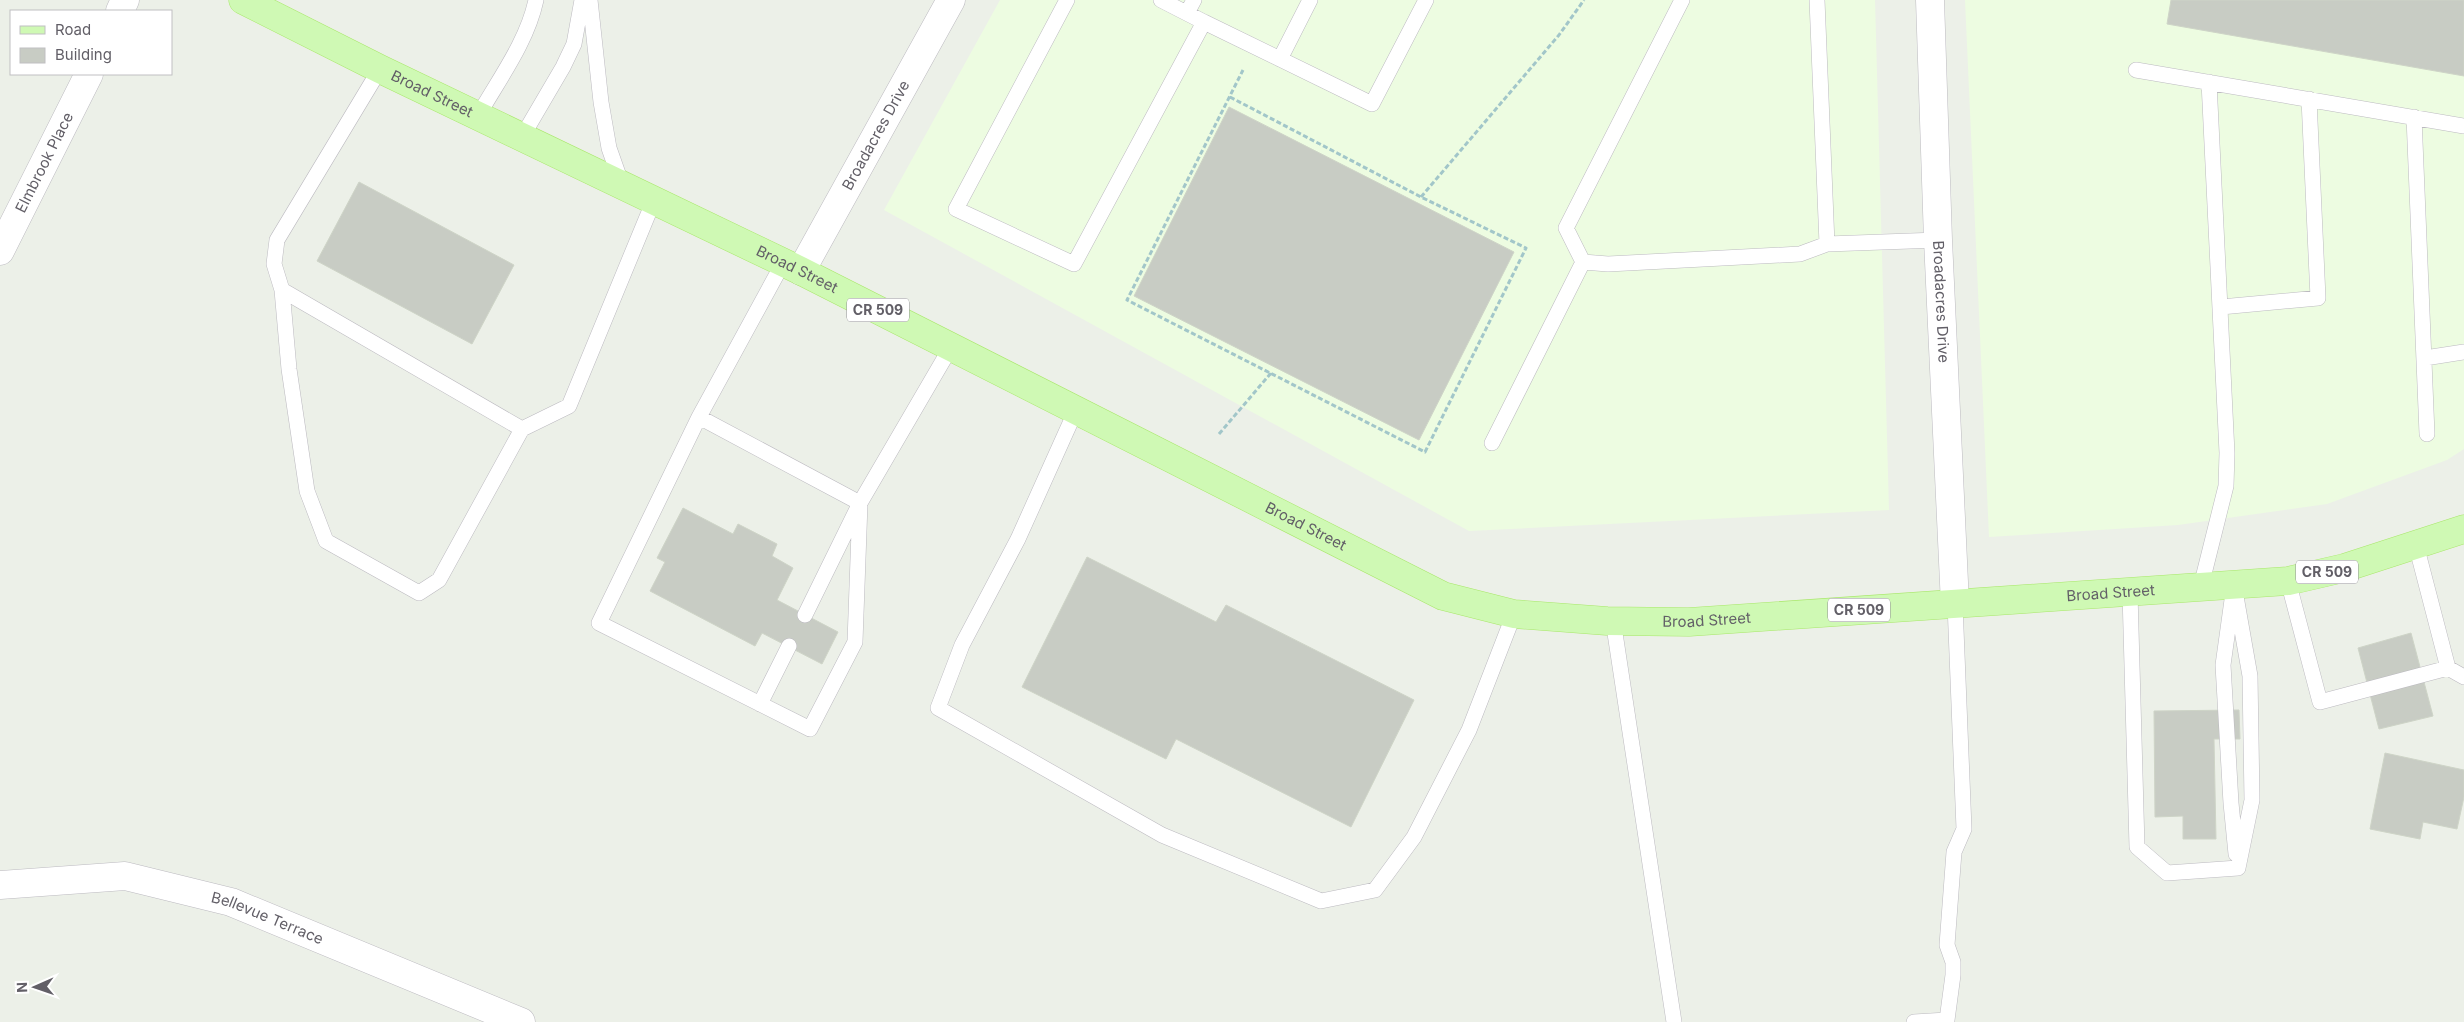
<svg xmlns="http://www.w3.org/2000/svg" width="2464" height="1022" viewBox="0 0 2464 1022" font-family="Inter,sans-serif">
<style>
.commercial{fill:#edfce1}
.building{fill:#c8ccc4;stroke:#ced4c7}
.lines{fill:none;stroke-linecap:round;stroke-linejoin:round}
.service-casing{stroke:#bcbac0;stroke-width:16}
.minor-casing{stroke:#bcbac0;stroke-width:29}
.primary-casing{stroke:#a9e76a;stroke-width:29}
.path{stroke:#a2c6c9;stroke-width:3;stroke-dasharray:5 2.5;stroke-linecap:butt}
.service{stroke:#fff;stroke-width:15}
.minor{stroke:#fff;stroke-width:28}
.primary{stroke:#cff9b4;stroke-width:28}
.labels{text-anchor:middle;stroke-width:4;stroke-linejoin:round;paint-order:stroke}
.shield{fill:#fff;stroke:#918f95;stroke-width:1}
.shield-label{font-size:14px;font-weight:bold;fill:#625f67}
.street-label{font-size:15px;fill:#625f67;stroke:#fff}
</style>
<rect width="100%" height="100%" fill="#ecf0e8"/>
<!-- commercial -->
<path class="commercial" d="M1000,0H1875L1889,510L1469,531L884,210Z
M1965,0H2464V449L2447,460L2327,504L2178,525L1989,537Z"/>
<!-- building -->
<path class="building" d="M2171,0H2464V76L2167,24Z
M1229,107L1514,252L1419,440L1134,296Z
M359,182L514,265L472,344L317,261Z
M683,508L733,534L738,524L777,544L772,556L793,568L777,600L838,632L822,664L762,633L755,646L650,591L665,562L657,558Z
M1087,557L1216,622L1226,605L1414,700L1351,827L1176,739L1166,759L1022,687Z
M2411,633L2433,716L2379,729L2358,648Z
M2239,710L2240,739H2214L2216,839H2183V816L2155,817L2154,711Z
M2385,753L2464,770V797L2457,829L2423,822L2420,839L2370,829Z"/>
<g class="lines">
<defs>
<path id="service" d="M590,0L601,102L609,148L622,185
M1067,0L956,209L1074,264L1204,22L1372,104L1426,0
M1161,0L1204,22
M1817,0L1827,244
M1187,13L1194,0
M1280,59L1310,0
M380,69L277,240L274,264L282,290L289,369L307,491L326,541L419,593L439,580L522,429L569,406L654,200
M2136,70L2464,126
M478,116C499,79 527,42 536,0
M2414,117L2427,434
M522,137L563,67L574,44L582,0
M1583,262L1608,264L1800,254L1827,244L1938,240
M783,263L699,417L599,623L810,729L855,642L860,503L951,347
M282,290L522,429
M2221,307L2318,298L2309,99
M2425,358L2464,352
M1076,410L1018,539L962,645L938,708L1162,835L1321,901L1375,890L1414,837L1469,730L1514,614
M699,417L860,503L805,615
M1492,443L1583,262L1566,228L1682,0
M2288,581L2320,702L2448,668L2416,545
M2234,585L2250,676L2252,800L2238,868
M2201,586L2226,486L2227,453L2209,82
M2130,593L2137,847L2167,873L2238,868
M2232,600L2223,665L2231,803L2236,854
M1613,620L1674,1022
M2448,668L2464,677
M760,704L789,646
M1914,1022L1947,1020L1953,975V962L1947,945L1954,852L1964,829L1955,604"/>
<g id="minor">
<path id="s1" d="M1930,0L1938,240L1955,604"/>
<path d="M120,11L125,0"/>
<path id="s2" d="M0,251L89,74"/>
<path id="s3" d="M801,271L951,0"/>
<path id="s4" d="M0,885L125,876L231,902L521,1022"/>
</g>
<g id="primary">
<path id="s5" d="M243,0L380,69L801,271L1443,596L1514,614L1607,621L1689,622L2288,581L2344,568L2464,529"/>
</g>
</defs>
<!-- service casing -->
<use href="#service" class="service-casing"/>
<!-- minor casing -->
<use href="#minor" class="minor-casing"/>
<!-- primary casing -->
<use href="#primary" class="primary-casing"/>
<!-- path -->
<path class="path" d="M1230,97L1421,197L1526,248L1425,452L1127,300L1243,70
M1421,197L1559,35L1584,0
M1219,434L1271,373"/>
<!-- service -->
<use href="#service" class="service"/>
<!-- minor -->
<use href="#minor" class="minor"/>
<!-- primary -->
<use href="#primary" class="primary"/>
</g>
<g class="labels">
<!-- shield labels -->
<g class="shield">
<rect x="847" y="298.5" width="62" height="23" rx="4"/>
<rect x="2296" y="560.5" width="62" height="23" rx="4"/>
<rect x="1828" y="598.5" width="62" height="23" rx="4"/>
</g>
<g class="shield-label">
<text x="878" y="315">CR 509</text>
<text x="2327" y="577">CR 509</text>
<text x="1859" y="615">CR 509</text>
</g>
<!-- street labels -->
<g class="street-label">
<text dy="5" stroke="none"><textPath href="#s5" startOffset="211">Broad Street</textPath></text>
<text dy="5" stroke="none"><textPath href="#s3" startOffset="155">Broadacres Drive</textPath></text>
<text dy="5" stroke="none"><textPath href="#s2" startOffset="99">Elmbrook Place</textPath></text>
<text dy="5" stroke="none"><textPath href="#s5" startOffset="616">Broad Street</textPath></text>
<text dy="5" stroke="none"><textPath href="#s1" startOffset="302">Broadacres Drive</textPath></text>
<text dy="5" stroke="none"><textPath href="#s5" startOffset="1186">Broad Street</textPath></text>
<text dy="5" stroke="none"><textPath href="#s5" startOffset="2011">Broad Street</textPath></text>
<text dy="5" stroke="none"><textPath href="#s5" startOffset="1606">Broad Street</textPath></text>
<text dy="5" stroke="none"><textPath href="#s4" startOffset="274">Bellevue Terrace</textPath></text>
</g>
</g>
<!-- legend -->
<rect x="10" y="10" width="162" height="65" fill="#ffffff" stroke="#c0bfc2"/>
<rect x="20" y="26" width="25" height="8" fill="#cff9b4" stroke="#c0bfc2"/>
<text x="55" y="35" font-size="15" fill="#625f67">Road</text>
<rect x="20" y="48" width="25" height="15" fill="#c8ccc4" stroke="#c0bfc2"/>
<text x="55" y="60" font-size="15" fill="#625f67">Building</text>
<!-- north arrow -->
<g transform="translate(35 987) rotate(268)" stroke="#ffffff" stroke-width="4" paint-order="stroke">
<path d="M0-4L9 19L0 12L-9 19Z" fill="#625f67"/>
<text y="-8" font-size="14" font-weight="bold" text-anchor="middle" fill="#625f67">N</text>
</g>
</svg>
